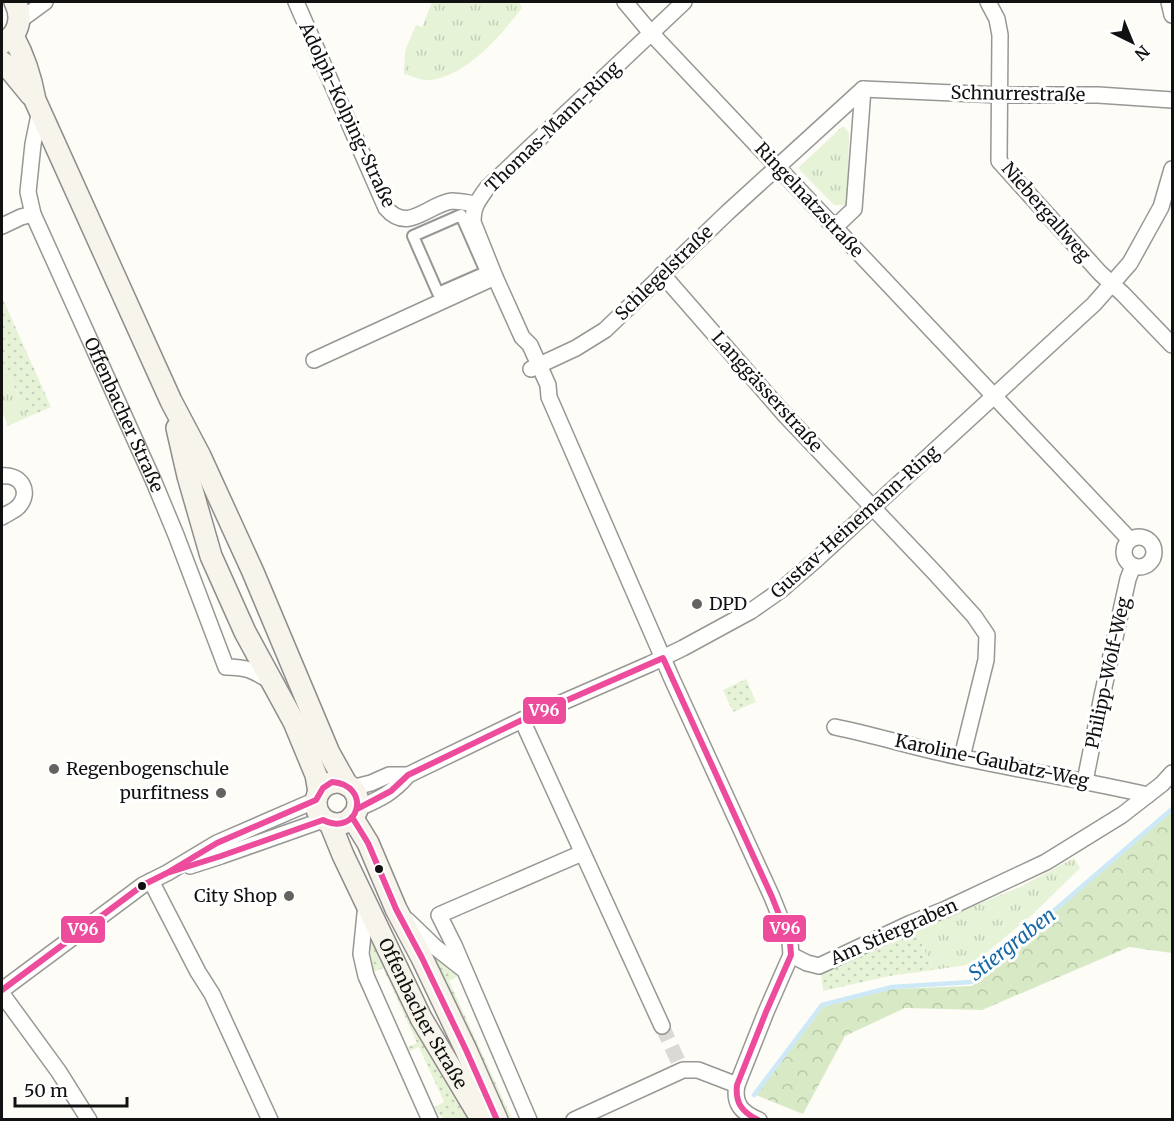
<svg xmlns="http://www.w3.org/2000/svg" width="1174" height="1121" viewBox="0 0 1174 1121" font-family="Merriweather,serif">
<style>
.grass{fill:url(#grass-dots)}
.forest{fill:url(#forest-crowns)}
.park{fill:url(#park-tufts)}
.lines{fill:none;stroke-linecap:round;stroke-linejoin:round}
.stream{stroke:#cde8f7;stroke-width:4.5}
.minor-tunnel{stroke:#dad9d4;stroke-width:15;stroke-dasharray:15 8;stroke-linecap:butt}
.pedestrian-casing{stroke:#979795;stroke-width:14}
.minor-casing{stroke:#979795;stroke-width:18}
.secondary-casing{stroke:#8e8d8b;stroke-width:24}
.pedestrian{stroke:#fffffe;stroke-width:10}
.minor{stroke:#fffffe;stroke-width:15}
.secondary{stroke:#f6f4eb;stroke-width:21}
.bus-1-casing{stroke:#fff;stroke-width:10}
.bus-1{stroke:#ed4c9c;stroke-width:6}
.poi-dot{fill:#646362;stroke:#fff;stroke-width:2}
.bus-dot{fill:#111;stroke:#fff;stroke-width:2}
.labels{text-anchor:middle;stroke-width:6;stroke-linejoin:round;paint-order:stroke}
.street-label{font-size:18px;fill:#111;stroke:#fff}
.poi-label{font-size:18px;fill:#111;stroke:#fff;text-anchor:start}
.water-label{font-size:20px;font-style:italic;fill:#1768a6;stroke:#fff}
.line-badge{stroke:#fff;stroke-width:2}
.badge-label{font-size:16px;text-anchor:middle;font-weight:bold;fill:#fff}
</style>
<defs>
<pattern id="grass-dots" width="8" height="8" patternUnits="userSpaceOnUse" patternTransform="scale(1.5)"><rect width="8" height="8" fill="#e7f3d7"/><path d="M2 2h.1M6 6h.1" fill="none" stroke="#c5cfb8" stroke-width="1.8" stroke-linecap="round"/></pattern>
<pattern id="forest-crowns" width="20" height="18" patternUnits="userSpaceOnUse" patternTransform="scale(1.5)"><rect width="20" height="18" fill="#d8eac5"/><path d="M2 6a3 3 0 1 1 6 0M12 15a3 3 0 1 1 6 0" fill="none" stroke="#b8c8a8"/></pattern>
<pattern id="park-tufts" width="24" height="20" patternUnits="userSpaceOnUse" patternTransform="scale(1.5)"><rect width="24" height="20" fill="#e7f3d7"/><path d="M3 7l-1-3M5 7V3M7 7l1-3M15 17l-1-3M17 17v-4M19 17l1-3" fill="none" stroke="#c5cfb8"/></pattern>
</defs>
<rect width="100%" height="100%" fill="#fdfcf7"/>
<!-- grass -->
<path class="grass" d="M2,297L51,407L28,417L7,371L2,374Z
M746,679L756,702L733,712L723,690Z
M916,930L933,970L889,976L823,991L821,972Z
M371,934L477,1119C466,1119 449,1121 440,1116C438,1114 436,1109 435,1107L444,1102L419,1047L409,1051L408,1047L417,1043L383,968L373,972L370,947Z
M437,958L453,968L457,977L449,981L512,1119H505L435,962Z"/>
<!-- forest -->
<path class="forest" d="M1172,810V953L1129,947L982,1010L905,1008L845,1036L803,1114L756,1095L823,1007L892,989L972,986L1076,892Z"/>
<!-- park -->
<path class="park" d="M432,2H519L522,8C500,36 469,74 431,80C423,81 412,76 404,74L405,51L416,25L422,27Z
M843,126L849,133L847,205H834L798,168Z
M7,371L28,417L8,426L2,411V374Z
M1074,858L1080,868L1032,915L986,953L966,965L933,970L916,930L1020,887Z"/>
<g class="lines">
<!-- stream -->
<path class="stream" d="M754,1095L822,1005L892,987L971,982L1172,809"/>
<!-- minor-tunnel -->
<path class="minor-tunnel" d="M662,1026L678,1061"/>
<defs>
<path id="pedestrian" d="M461,215L486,272L438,293L413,236Z"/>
<g id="minor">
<path d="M296,2L386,208C408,234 428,204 452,201C459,201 468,203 476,204"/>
<path d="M625,2L651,33L1130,540"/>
<path d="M684,2L487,188C478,201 473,206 473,222L495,277L522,337L530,345L548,385L549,397L672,679L772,897L790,942L791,955L766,1012L737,1085C733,1104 742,1113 759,1120"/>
<path d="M988,2L997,19L1000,35L999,161L1100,273L1123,294L1172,345"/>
<path d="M1169,2L1172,15"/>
<path d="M19,21L45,2"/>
<path id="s1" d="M40,110L33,144L28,192L33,214L154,482L176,535L226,667C248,667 254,671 272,682"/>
<path d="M2,226L21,217L33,214"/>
<path d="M835,227L854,209L863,89"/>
<path d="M662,274L785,415L934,572L974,616L987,635L986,660L962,757"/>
<path d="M314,360L495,277"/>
<path d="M531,369L576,348L605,330L728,212L863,89L999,95H1098L1172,100"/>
<path d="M2,476C21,474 32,492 18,507C14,511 6,514 2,517"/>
<circle cx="1139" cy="552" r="15"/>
<path d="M522,720L662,1026"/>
<path d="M835,727C869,734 903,744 937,752C1007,768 1078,779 1148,795"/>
<path d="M1085,781L1102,696L1128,579L1133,566"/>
<path d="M351,788L371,783L389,775H408L522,720L650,664L683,648L751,611L781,590L818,558L1094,304L1130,263L1161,207L1172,169"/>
<path d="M357,809C379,799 392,794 408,775"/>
<path d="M190,866L221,856L323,820"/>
<path d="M151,881L198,972L212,994L270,1120"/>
<path d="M366,904L361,954L366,976L430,1120"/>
<path d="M407,920L435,947L463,969"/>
<path d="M791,955L807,963L819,966L911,923L946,909L1046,862L1122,815L1162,784L1172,773"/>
<path d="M2,990L143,885L167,873L217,843L316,800"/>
<path d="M2,994L59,1072L89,1120"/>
<path d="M529,1120L454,945L439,915L582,853"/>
<path d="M574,1120L683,1070H698L737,1085"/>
</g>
<g id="secondary">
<path d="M13,36C24,56 31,78 35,100L171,401L200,456L253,572L329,753L347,785"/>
<path d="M2,43C19,36 23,17 15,2"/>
<path d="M2,62L8,67L31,95"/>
<path d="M177,428L188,476L211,556L245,632L294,722L316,775L319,792"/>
<circle cx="337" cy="803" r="21"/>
<path d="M352,817L368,843L396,909L422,958L466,1050L497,1120"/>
<path id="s2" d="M330,823L343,855L421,1018L482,1120"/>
</g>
</defs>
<!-- pedestrian casing -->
<use href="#pedestrian" class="pedestrian-casing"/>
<!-- minor casing -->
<use href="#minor" class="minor-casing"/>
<!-- secondary casing -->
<use href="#secondary" class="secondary-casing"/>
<!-- pedestrian -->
<use href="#pedestrian" class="pedestrian"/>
<!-- minor -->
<use href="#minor" class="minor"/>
<!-- secondary -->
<use href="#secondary" class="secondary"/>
<defs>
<path id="bus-1" d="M332,782C373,785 359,838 323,820L221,856L167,873L217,843L316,800L323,788Z
M357,809L391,791L408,775L522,720L663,658L772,897L790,942L791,955L766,1012L737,1085C735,1103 742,1112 758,1120
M352,817L368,843L396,909L422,958L466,1050L497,1120
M2,990L143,885L167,873"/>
</defs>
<!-- bus-1 casing -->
<use href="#bus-1" class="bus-1-casing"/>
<!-- bus-1 -->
<use href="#bus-1" class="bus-1"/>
</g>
<!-- markers -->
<g class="poi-dot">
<circle cx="697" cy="604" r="6"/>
<circle cx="54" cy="769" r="6"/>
<circle cx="221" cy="793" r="6"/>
<circle cx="289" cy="896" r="6"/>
</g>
<g class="bus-dot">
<circle cx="379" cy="869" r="5"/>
<circle cx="142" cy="886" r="5"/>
</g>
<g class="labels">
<!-- street labels -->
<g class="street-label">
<text transform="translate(1018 94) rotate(1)" y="6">Schnurrestraße</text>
<text transform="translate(347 115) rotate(65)" y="6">Adolph-Kolping-Straße</text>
<text transform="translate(553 127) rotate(-44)" y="6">Thomas-Mann-Ring</text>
<text transform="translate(809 200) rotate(47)" y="6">Ringelnatzstraße</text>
<text transform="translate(1046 212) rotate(49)" y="6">Niebergallweg</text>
<text transform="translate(664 273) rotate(-44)" y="6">Schlegelstraße</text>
<text transform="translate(767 392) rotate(48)" y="6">Langgässerstraße</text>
<text dy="6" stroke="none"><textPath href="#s1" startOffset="326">Offenbacher Straße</textPath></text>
<text transform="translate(855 522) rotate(-42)" y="6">Gustav-Heinemann-Ring</text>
<text transform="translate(1108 673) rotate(-78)" y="6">Philipp-Wolf-Weg</text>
<text transform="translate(992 761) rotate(12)" y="6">Karoline-Gaubatz-Weg</text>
<text transform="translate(894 932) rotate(-24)" y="6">Am Stiergraben</text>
<text dy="6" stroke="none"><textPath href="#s2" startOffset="212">Offenbacher Straße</textPath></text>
</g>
<!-- poi labels -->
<g class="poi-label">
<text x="709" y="610">DPD</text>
<text x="66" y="775">Regenbogenschule</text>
<text x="209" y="799" text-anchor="end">purfitness</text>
<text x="277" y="902" text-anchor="end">City Shop</text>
</g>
<!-- water labels -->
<g class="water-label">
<text transform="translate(1012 944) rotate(-38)" y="7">Stiergraben</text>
</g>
</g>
<g class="line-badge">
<rect x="522" y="696" width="45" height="29" rx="6" fill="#ed4c9c"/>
<rect x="762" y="914" width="45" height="29" rx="6" fill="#ed4c9c"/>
<rect x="60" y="915" width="46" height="29" rx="6" fill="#ed4c9c"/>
</g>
<g class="badge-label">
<text x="544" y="716">V96</text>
<text x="785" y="934">V96</text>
<text x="83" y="935">V96</text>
</g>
<!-- border -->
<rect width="1174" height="1121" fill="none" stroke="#111111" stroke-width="6"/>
<!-- north arrow -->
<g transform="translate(1132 42) rotate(137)" stroke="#ffffff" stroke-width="4.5" paint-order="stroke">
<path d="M0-4.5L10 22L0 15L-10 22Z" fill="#111111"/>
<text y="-9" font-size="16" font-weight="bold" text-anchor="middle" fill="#111111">N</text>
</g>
<!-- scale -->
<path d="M15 1097v9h112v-9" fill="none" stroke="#111111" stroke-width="3"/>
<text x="24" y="1097" font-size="18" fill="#111111" stroke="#ffffff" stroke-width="4.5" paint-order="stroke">50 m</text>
</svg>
